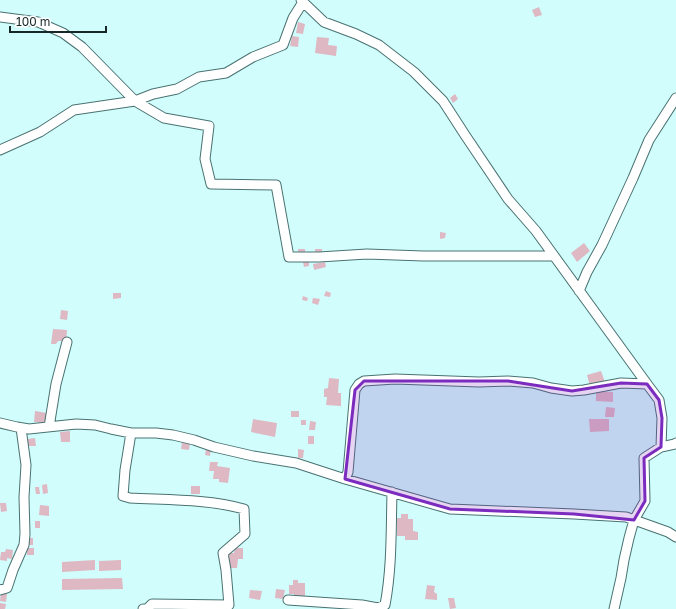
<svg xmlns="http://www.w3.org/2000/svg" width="676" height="609" viewBox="0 0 676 609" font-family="'Golos Text',sans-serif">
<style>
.building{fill:#deb8c2}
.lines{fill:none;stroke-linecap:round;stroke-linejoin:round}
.minor-casing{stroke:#497272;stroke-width:11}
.minor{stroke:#fff;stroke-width:9}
.marked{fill:#7b2cbf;fill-opacity:0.2;stroke:#7b2cbf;stroke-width:3;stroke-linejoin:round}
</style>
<rect width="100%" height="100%" fill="#d1fefd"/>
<!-- building -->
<path class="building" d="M539,7L542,15L535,17L532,10Z
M298,22L305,24L303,34L296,33Z
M292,36L299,37L298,47L290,46Z
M317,37L329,38L328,45L337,46L336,56L315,53Z
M455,94L458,99L453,103L450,98Z
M440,232L446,233L445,238L440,239Z
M584,243L590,251L577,262L571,253Z
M298,249H305V254H298Z
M315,249H322V253H315Z
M303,262H309V266L304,267Z
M325,262L326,267L314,270L313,264Z
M326,291L331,293L330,297L324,296Z
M113,293H121V298L113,299Z
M303,296L308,298L307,301L302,300Z
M313,298L320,299L318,305L312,303Z
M61,310L68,311L67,320L60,319Z
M53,329L67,330L66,341H58L56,344H51Z
M601,371L605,382L590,386L587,375Z
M329,378L339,379L338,393H341V406L326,405L327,397H324V389L328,388Z
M596,391L613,392V402L596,401Z
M606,407L615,408L614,417H605Z
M35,411L47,413L46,423L34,422Z
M291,411H299V417H291Z
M253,419L277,423L275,437L251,432Z
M589,419H609V431L590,432Z
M301,420H306V425H301Z
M310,421L316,422L315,430H309Z
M70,431V442H61L60,432Z
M308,436H314V444H308Z
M35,438L36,446H28L27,439Z
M182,442L190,443L189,450L181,449Z
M206,448L211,449L210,456L205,455Z
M298,449L304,450L303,458H298Z
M210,462H218L217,466L230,468L228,483L219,482V479H213L214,471H209Z
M47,484L48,493L43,494L42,485Z
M191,486H200V494H191Z
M35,487H39L40,494H36Z
M0,503H6L7,511L1,512Z
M40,505L49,506V516L39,515Z
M401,514H408V519H413V531L418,532V540H405V536H397V518H401Z
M35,521H40V528H35Z
M27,538H33V545H26Z
M27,548H34V555H27Z
M235,548H243V559H238L237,568H228V553H234Z
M6,549L13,550L12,559L7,558V561L0,560L1,552H5Z
M95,560V570L62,572V562Z
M121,560V570L99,571V561Z
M122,578L123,589L62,590V579Z
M293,580H298V583H305V596H302V598H294V594H289V585H293Z
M427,585L435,586L434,592L437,594V600L425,599Z
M276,589L285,590L283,599L275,598Z
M250,590L262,591L260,600L249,598Z
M1,593L7,594L6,602L0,601Z
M448,598H454L456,608L450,609Z
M0,603L6,604L5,609H0Z"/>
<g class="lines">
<defs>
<path id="minor" d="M301,0L324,22L356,34L379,45L414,72L443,101L465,135L508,199L536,231L647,384L621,383L584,390L572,391L551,388L533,383L508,381L479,382L395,379L364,381L359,384L355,390L348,472L345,479
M0,17L38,22L63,33L82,47L135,101L164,118L209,126L205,159L211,184L276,185L289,257H319L367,254L423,256H554
M0,150L40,132L74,110L135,101L153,94L177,89L199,77L226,73L253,57L283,45L293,18L303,2
M579,291L587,272L602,245L633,178L649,140L676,98
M647,384L659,400L662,418L661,447L675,444L676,443
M0,423L17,427L29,429L76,424L95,425L111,429L131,433H156L173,435L194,440L214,447L253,456L296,463L345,479L450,509L574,514L626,517L668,532L676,537
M49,427L56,384L67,342
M131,433L125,470L123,496L130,498C168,500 208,499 244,509L245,534L223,553L226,570L229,605L152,604L147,609H143
M0,590L7,588L13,570L24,545L25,534L24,497L26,465L21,428
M288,600L362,605L378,608L385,605C392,568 391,530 392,492
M614,609L621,578L624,560L629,538L634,520L645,501L644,458L661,447"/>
</defs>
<!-- minor casing -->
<use href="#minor" class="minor-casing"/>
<!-- minor -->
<use href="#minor" class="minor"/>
</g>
<!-- marked area -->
<path class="marked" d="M364,381H508L572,391L621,383L647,384L659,400L662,418L661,447L644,458L645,501L634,520L574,514L450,509L345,479L355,390Z"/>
<!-- scale -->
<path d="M10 26v6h96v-6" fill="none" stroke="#162727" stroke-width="2"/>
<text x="16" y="26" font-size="12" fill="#162727" stroke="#ffffff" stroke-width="3" paint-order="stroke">100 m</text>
</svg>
